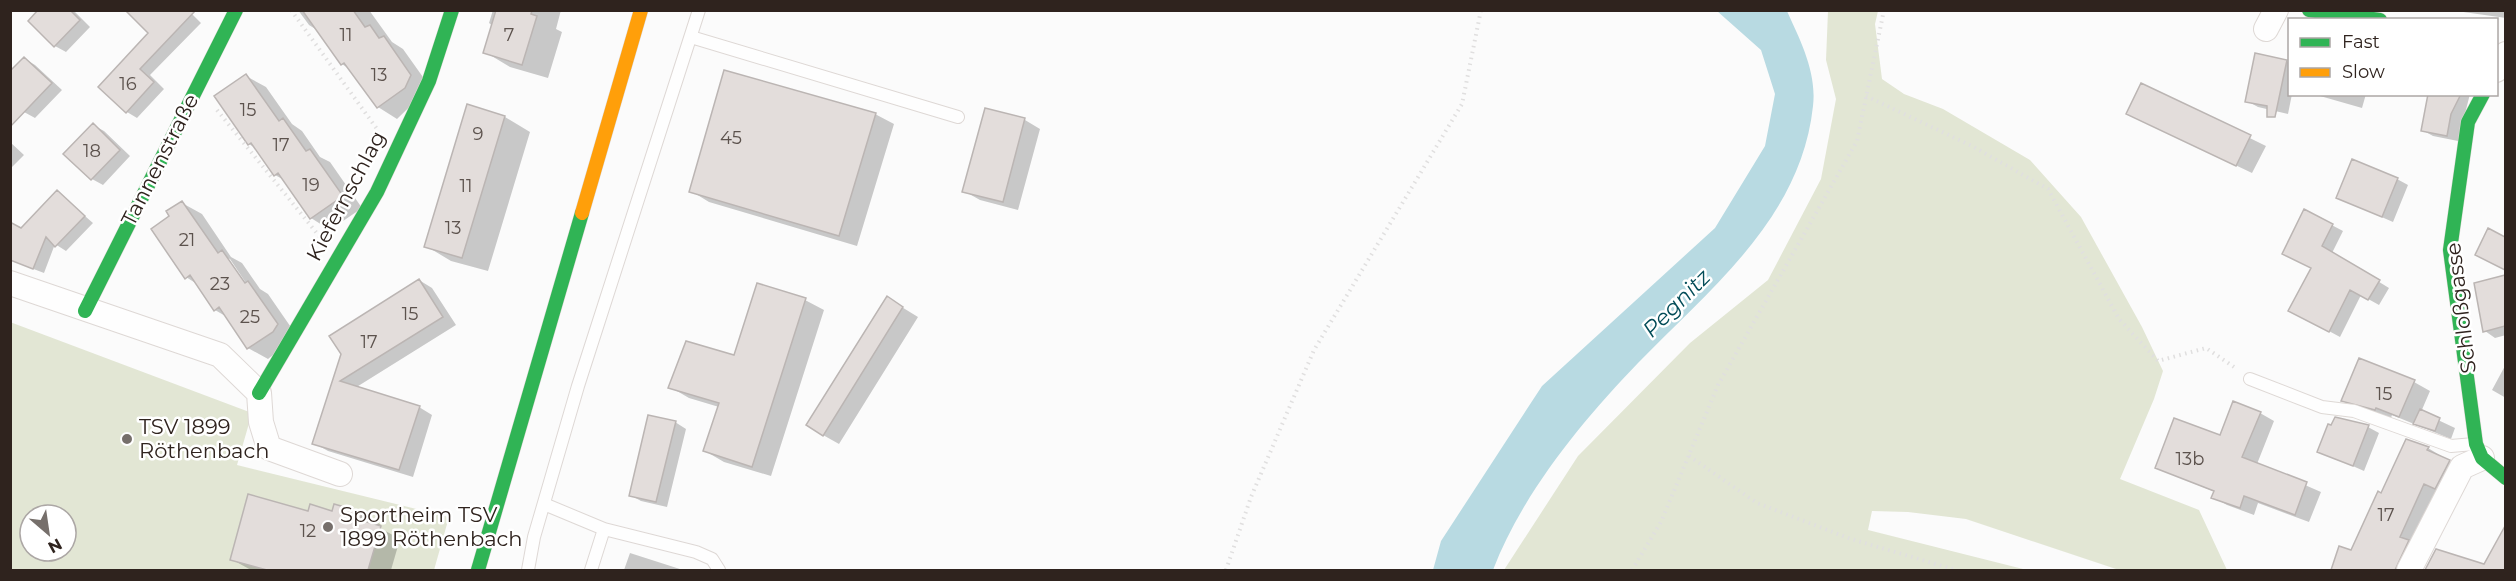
<svg xmlns="http://www.w3.org/2000/svg" width="2516" height="581" viewBox="0 0 2516 581" font-family="Montserrat,sans-serif">
<style>
.green{fill:#e2e6d4;fill-rule:evenodd}
.water{fill:#b8dae2}
.shadow{fill:#0003;fill-rule:evenodd}
.building{fill:#e3dddb;stroke:#bbb5b3;stroke-width:1.5}
.lines{fill:none;stroke-linecap:round;stroke-linejoin:round}
.lane-casing{stroke:#ded8d5;stroke-width:14}
.street-casing{stroke:#ded8d5;stroke-width:26}
.fast-casing{stroke:#ded8d5;stroke-width:15}
.slow-casing{stroke:#ded8d5;stroke-width:15}
.path{stroke:#e0dfdf;stroke-width:4;stroke-dasharray:1.5 4.5;stroke-linecap:butt}
.lane{stroke:#fefefe;stroke-width:12}
.street{stroke:#fefefe;stroke-width:24}
.fast{stroke:#30b455;stroke-width:14}
.slow{stroke:#ff9f0a;stroke-width:14}
.poi-dot{fill:#766f6b;stroke:#fff;stroke-width:2}
.labels{text-anchor:middle;stroke-width:5;stroke-linejoin:round;paint-order:stroke}
.number-label{font-size:18px;fill:#5c524d}
.street-label{font-size:21px;fill:#2f231e;stroke:#fff}
.poi-label{font-size:21px;fill:#2f231e;stroke:#fff;text-anchor:start}
.water-label{font-size:22px;font-style:italic;fill:#034c58;stroke:#fff}
</style>
<rect width="100%" height="100%" fill="#fbfbfb"/>
<!-- green -->
<path class="green" d="M1828,11H1878L1875,24L1882,79L1904,94L1943,109L2030,160L2081,217L2142,327L2163,371L2154,399L2120,479L2199,510L2227,570H2119L1966,519L1908,512L1872,511L1868,530L2027,570H1504L1578,456L1690,343L1768,280L1821,179L1836,99L1826,60Z
M10,322L252,413L237,465L449,517L434,570H11ZM30,515H66V551H30Z"/>
<!-- water -->
<path class="water" d="M1717,11H1787C1800,40 1817,72 1813,106C1801,218 1711,288 1638,363C1582,421 1522,494 1493,570H1433L1441,541L1542,386L1715,228L1765,146L1775,94L1761,50Z"/>
<!-- shadow -->
<path class="shadow" d="M40,10H73L90,27L66,52L55,46Z
M188,10L201,23L150,75L164,89L137,118L127,112L100,86Z
M298,10H369L392,42L403,49L430,87L397,119L378,107L351,70L342,64L317,30L309,25Z
M493,10H561L556,29L562,32L548,78L510,67L485,52L493,26L489,23Z
M2449,10H2506V18Z
M2257,55L2290,62V94H2292L2288,114L2258,107L2247,101Z
M25,59L35,65L62,90L35,118L24,112Z
M246,76L266,87L292,124L302,131L320,157L330,162L362,208L330,230L311,218L284,180L275,175L257,149L249,144Z
M2142,85L2266,146L2252,173L2128,114Z
M2313,94H2366L2362,108Z
M2430,94H2470L2458,141L2433,136L2422,130Z
M468,106L505,117L530,132L488,271L451,261L426,246Z
M986,110L1025,120L1040,129L1018,210L980,200L964,191Z
M875,114L894,124L857,246L709,202L691,191Z
M93,125L104,131L130,156L103,185L92,179Z
M10,142L24,155L10,169Z
M2397,179L2408,185L2393,222L2338,198Z
M57,192L93,223L66,251L55,244L44,273L10,260V224L26,233Z
M182,203L202,214L231,257L242,263L260,289L268,294L297,336L268,359L248,348L227,317L215,310L197,284L186,277L171,217ZM226,258L230,259L250,289L248,290Z
M2305,211L2343,231L2332,253L2389,288L2379,305L2361,295L2340,337L2301,316L2312,268Z
M2501,277L2506,280V335L2495,338L2485,331Z
M419,280L432,288L456,325L355,388L419,407L432,415L413,477L328,451L314,443L342,354Z
M887,298L918,317L839,444L823,435Z
M805,300L824,310L771,476L724,462L705,451L719,407L689,398L670,387L735,357Z
M2506,364V398L2492,390Z
M2414,382L2430,391L2421,412L2455,428L2451,439L2392,415L2391,418L2358,409L2343,400Z
M2260,413L2274,421L2257,464L2321,492L2309,522L2258,503L2254,515L2227,505L2213,497L2215,492L2157,468L2221,437Z
M2336,419L2368,427L2379,433L2364,471L2319,451Z
M675,422L686,429L667,507L641,501L630,495Z
M2428,448L2461,468L2447,494L2437,489L2412,543L2409,570H2332L2340,548L2352,552L2382,495Z
M309,513H362L381,525L380,528L400,539L391,570H251L231,559Z
M2506,529V570H2425L2437,550L2484,566Z
M630,553L683,570H624Z"/>
<!-- building -->
<path class="building" d="M38,10H70L80,20L54,47L28,21Z
M125,10H196L140,69L154,82L126,113L98,87L148,33Z
M302,10H353L365,27L370,25L379,38L384,36L411,75L405,88L377,108L344,63L341,65Z
M496,10H532L531,14L537,16L522,65L483,53Z
M2255,53L2287,60L2275,117H2267V106L2245,102Z
M24,57L52,83L10,127V71Z
M724,70L876,113L839,236L689,192Z
M246,74L279,121L283,118L306,151L310,149L343,196L310,219L278,173L274,176L251,143L248,145L214,96Z
M2141,83L2251,135L2236,166L2126,114Z
M2428,94H2461L2451,114L2447,136L2421,131Z
M467,104L505,116L462,258L424,247Z
M985,108L1025,118L1003,202L962,192Z
M93,123L120,150L91,180L63,154Z
M2352,159L2398,178L2382,217L2336,198Z
M57,190L85,216L55,247L46,237L33,269L10,260V222L21,228Z
M182,201L218,253L222,250L245,283L248,281L278,324L273,332L247,349L219,307L214,311L190,275L185,279L151,229L169,216L166,211Z
M2304,209L2333,224L2322,246L2380,280L2368,300L2350,290L2329,332L2288,311L2311,268L2282,254Z
M2488,228L2505,237V270L2475,255Z
M2505,275V326L2483,332L2474,283Z
M419,279L443,317L340,381L420,406L399,470L312,444L341,354L329,336Z
M757,283L806,298L752,467L703,451L719,403L668,388L686,341L734,355Z
M887,296L903,307L823,436L806,425Z
M2359,358L2415,380L2399,417L2376,408L2375,410L2341,401Z
M2233,401L2261,412L2242,457L2307,482L2295,515L2244,496L2240,508L2211,498L2214,491L2155,468L2174,418L2220,435Z
M2420,409L2440,418L2435,431L2413,424Z
M648,415L676,421L656,502L629,496Z
M2335,417L2369,425L2353,466L2317,452L2328,424L2331,425Z
M2406,439L2429,447L2427,450L2450,460L2435,489L2424,484L2400,537L2409,540L2395,570H2331L2339,546L2351,550L2378,491L2381,493Z
M248,494L308,511L310,504L332,511L334,504L362,512L360,520L381,526L368,570H267L230,560Z
M2505,526V570H2425L2436,549L2484,564Z"/>
<g class="lines">
<defs>
<path id="lane" d="M691,37L958,117
M2250,379L2322,407L2354,411L2451,446L2474,444
M544,504L604,529L591,570
M604,529L696,552L712,559L719,570
M528,570L534,537L578,386L699,10"/>
<path id="street" d="M2266,29L2276,10
M2496,70L2506,54
M10,283L220,355L259,393L261,422L269,448L340,474
M2409,570L2462,467L2482,458"/>
<path id="fast" d="M2309,10L2380,20
M2483,94L2468,122L2450,250L2476,444L2482,458L2506,478
M85,311L236,10
M259,393L377,192L429,81L452,10
M478,570L582,213"/>
<path id="slow" d="M582,213L641,10"/>
</defs>
<!-- lane casing -->
<use href="#lane" class="lane-casing"/>
<!-- street casing -->
<use href="#street" class="street-casing"/>
<!-- fast casing -->
<use href="#fast" class="fast-casing"/>
<!-- slow casing -->
<use href="#slow" class="slow-casing"/>
<!-- path -->
<path class="path" d="M291,10L377,129
M1866,96L1972,146L2048,189L2119,319L2158,361L2206,348L2237,369
M217,110L320,237
M1689,456L1757,503L1851,539L1956,570
M1226,570L1251,497L1314,350L1462,104L1481,10
M1632,570L1661,522L1718,385L1857,141L1884,10"/>
<!-- lane -->
<use href="#lane" class="lane"/>
<!-- street -->
<use href="#street" class="street"/>
<!-- fast -->
<use href="#fast" class="fast"/>
<!-- slow -->
<use href="#slow" class="slow"/>
</g>
<!-- markers -->
<g class="poi-dot">
<circle cx="127" cy="439" r="6"/>
<circle cx="328" cy="527" r="6"/>
</g>
<g class="labels">
<!-- number labels -->
<g class="number-label">
<text x="346" y="41">11</text>
<text x="509" y="41">7</text>
<text x="379" y="81">13</text>
<text x="128" y="90">16</text>
<text x="248" y="116">15</text>
<text x="478" y="140">9</text>
<text x="731" y="144">45</text>
<text x="281" y="151">17</text>
<text x="92" y="157">18</text>
<text x="311" y="191">19</text>
<text x="466" y="192">11</text>
<text x="453" y="234">13</text>
<text x="187" y="246">21</text>
<text x="220" y="290">23</text>
<text x="410" y="320">15</text>
<text x="250" y="323">25</text>
<text x="369" y="348">17</text>
<text x="2384" y="400">15</text>
<text x="2190" y="465">13b</text>
<text x="2386" y="521">17</text>
<text x="308" y="537">12</text>
</g>
<!-- street labels -->
<g class="street-label">
<text transform="translate(160 160) rotate(-63)" y="7">Tannenstraße</text>
<text transform="translate(346 196) rotate(-62)" y="7">Kiefernschlag</text>
<text transform="translate(2461 308) rotate(-97)" y="7">Schloßgasse</text>
</g>
<!-- poi labels -->
<g class="poi-label">
<text x="139" y="434">TSV 1899<tspan x="139" dy="24">Röthenbach</tspan></text>
<text x="340" y="522">Sportheim TSV<tspan x="340" dy="24">1899 Röthenbach</tspan></text>
</g>
<!-- water labels -->
<g class="water-label">
<text transform="translate(1676 303) rotate(-45)" y="8">Pegnitz</text>
</g>
</g>
<!-- border -->
<rect width="2516" height="581" fill="none" stroke="#2f231e" stroke-width="24"/>
<!-- legend -->
<rect x="2288" y="18" width="210" height="78" fill="#ffffff" stroke="#aca7a5" stroke-width="1.5"/>
<rect x="2300" y="38" width="30" height="9" fill="#30b455" stroke="#aca7a5" stroke-width="1.5"/>
<text x="2342" y="48" font-size="18" fill="#2f231e">Fast</text>
<rect x="2300" y="68" width="30" height="9" fill="#ff9f0a" stroke="#aca7a5" stroke-width="1.5"/>
<text x="2342" y="78" font-size="18" fill="#2f231e">Slow</text>
<!-- north arrow -->
<g transform="translate(48 533) rotate(151)"><circle r="28" fill="#ffffff" stroke="#aca7a5" stroke-width="1.5"/>
<path d="M0-4.5L10 22L0 15L-10 22Z" fill="#766f6b"/>
<text y="-9" font-size="16" font-weight="bold" text-anchor="middle" fill="#2f231e">N</text>
</g>
</svg>
